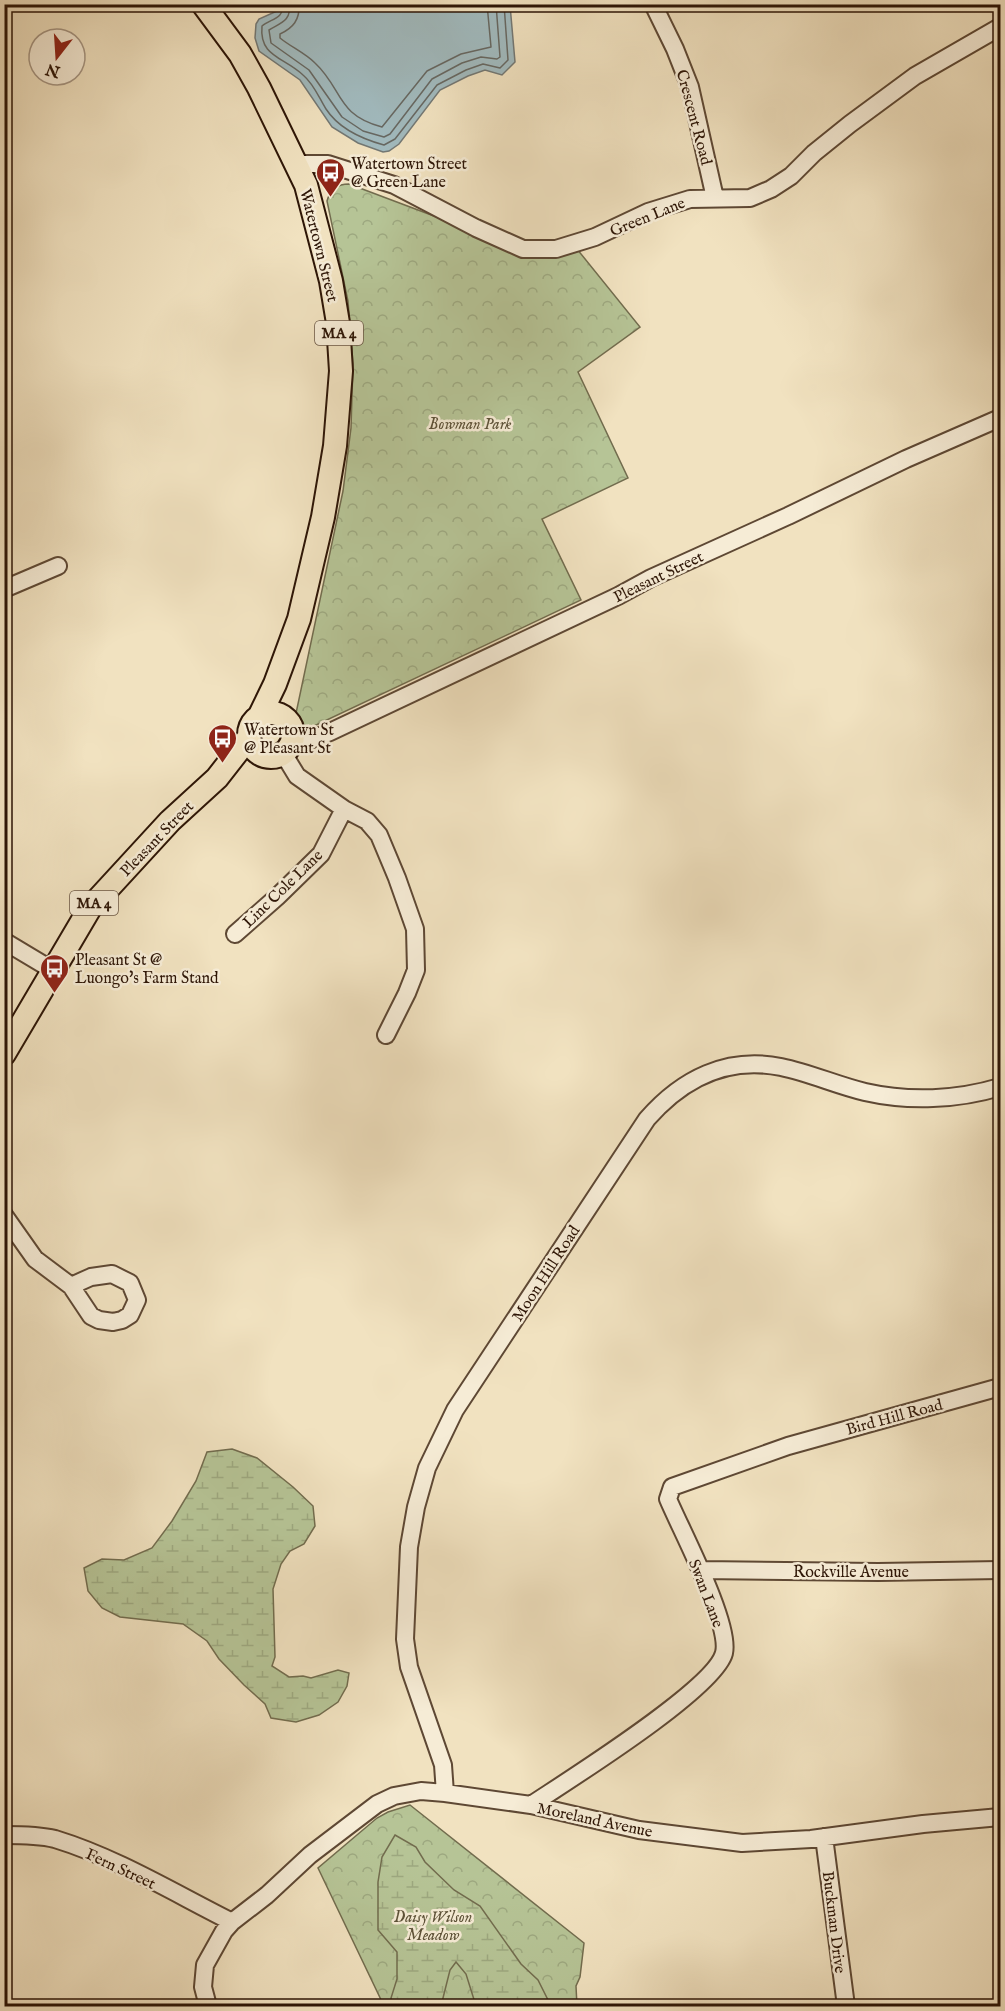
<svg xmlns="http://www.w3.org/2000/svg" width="1005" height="2011" viewBox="0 0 1005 2011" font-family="'IM FELL English',serif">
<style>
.forest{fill:url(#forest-crowns);stroke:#726c4e;stroke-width:1.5}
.wetland{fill:url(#wetland-marsh);stroke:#726c4e;stroke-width:1.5}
.water{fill:#a1babe;stroke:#737874;stroke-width:1.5}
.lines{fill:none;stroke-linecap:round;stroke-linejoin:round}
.shore{stroke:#676862;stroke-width:1.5}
.minor-casing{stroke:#5e4834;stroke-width:20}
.major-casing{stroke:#2d1506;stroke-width:26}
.minor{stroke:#f6ecd6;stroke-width:16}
.major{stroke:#f1e2c0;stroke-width:22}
.labels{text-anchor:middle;stroke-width:5;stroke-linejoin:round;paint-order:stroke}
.shield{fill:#f6ecd6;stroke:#695644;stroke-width:1.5}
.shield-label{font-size:15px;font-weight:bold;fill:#2d1506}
.street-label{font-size:16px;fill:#2d1506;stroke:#f6ecd6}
.poi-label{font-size:16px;fill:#2d1506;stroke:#f6ecd6;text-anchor:start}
.park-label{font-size:16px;font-style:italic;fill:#5d5238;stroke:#f6ecd6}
</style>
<defs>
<pattern id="forest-crowns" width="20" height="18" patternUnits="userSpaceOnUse" patternTransform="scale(1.5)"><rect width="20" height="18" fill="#b6c496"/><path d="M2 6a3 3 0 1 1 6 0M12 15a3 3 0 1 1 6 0" fill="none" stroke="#9da880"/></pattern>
<pattern id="wetland-marsh" width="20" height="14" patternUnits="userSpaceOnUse" patternTransform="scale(1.5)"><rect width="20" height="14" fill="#b6c496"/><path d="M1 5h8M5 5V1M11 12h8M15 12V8" fill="none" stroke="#9da880"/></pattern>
</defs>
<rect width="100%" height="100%" fill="#f1e2c0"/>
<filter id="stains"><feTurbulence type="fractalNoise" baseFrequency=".00333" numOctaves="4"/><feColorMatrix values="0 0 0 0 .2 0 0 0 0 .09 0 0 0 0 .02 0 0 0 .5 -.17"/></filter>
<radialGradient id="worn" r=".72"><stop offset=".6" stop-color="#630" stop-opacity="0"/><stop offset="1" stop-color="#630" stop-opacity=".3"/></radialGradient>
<!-- forest -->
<path class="forest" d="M349,184L543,257L577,249L640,327L578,372L628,478L542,519L581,600L312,727L306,728L296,723L295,718L343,491L351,428L353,364L348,301L327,201C330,190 337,184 349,184Z
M410,1805L584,1943L580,1977L576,1986L577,2006H384L318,1868L377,1818L388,1812Z"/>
<!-- wetland -->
<path class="wetland" d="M232,1449L257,1458L293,1487L313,1506L315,1526L304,1544L290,1551L281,1564L273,1589L275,1657L272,1666L289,1677L303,1676L311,1678L338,1670L349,1673L347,1686L338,1702L319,1715L296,1722L271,1718L265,1704L244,1685L219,1659L207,1641L183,1624L120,1617L102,1608L88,1591L84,1568L102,1559L124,1560L152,1548L172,1521L196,1481L207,1452Z
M395,1835L416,1847L425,1862L454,1890L480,1906L521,1964L538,1980L548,2000V2006H476L466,1974L456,1962L450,1970L441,2006H392L391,1998L397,1979V1952L378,1930V1882L382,1857Z"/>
<!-- water -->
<path class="water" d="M276,5H510L515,62L502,75L485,70L468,76L440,90L399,144L389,151L383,152L358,143L332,127L300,80L259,51L255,38L256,24L259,19L277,11Z"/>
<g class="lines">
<!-- shore -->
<path class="shore" d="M282,4C285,19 270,19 262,26C259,57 284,57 303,75C314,84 319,98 326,109C339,129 362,139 384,145L395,139L437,85L466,70L483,64L500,68L508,60L504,4
M289,4C292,21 280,23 269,30L271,43L309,70L342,117L363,131L384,137L390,134L432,79L462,63L481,57L497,59L500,57L496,4
M299,4C300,20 293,28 280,34V38C291,47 305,53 315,63C343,89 336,115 382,127L427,71L461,54L491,47L487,4"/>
<defs>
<path id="minor" d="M653,4L675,49L690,87L715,198
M296,164H328L394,185L476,228L523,249H556L595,237L648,212L690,199L750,198L771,189L791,176L814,153L850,124L915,76L1000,27
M4,589L58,566
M287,749L330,732L618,596L651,578L788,516L906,459L1000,418
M283,753L297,776L344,809L367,821L379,835L397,878L415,929L416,970L407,993L386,1035
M235,934L277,897L321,854L344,809
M4,941L54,971
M4,1215L35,1259L71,1286L91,1316L99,1320L113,1322L122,1320L130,1315L137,1300L130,1283L112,1274L91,1277L71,1286
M701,1570L878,1572L1000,1570
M445,1793L443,1765L409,1667L405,1639L409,1547L416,1507L427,1468L455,1410L647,1119C682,1079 727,1056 781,1067C810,1073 836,1085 865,1092C909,1102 957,1100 1000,1087
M531,1805C567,1781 715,1689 724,1653C731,1624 681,1530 668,1499L672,1487L788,1446L1000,1387
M4,1835C21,1835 39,1835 55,1839C117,1858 174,1893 232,1922
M824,1837L846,2006
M208,2006L203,1987L205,1965L224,1931L232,1922L267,1895L310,1855L377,1804L394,1796L421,1791L445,1793L531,1805L639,1830L742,1843L811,1839L923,1824L1000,1817"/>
<path id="major" d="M203,4L240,54L259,88L306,185L331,281L338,323L341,371L335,446L323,517L299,619L275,684L260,715
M249 735a22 22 0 1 1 44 0a22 22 0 1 1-44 0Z
M4,1054L90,908L170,821L217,778L249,737"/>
</defs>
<!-- minor casing -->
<use href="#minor" class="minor-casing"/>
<!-- major casing -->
<use href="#major" class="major-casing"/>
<!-- minor -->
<use href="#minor" class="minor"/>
<!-- major -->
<use href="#major" class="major"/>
</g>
<!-- icons -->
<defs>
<symbol id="bus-pin" viewBox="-11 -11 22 30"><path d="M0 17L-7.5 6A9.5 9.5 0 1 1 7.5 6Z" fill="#8f2418" stroke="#f6ecd6"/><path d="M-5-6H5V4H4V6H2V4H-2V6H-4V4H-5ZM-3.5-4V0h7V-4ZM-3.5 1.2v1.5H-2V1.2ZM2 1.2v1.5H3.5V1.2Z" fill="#fff"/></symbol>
</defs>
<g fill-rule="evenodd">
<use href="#bus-pin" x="314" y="156" width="33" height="45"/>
<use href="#bus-pin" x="206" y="722" width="33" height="45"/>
<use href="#bus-pin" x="38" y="952" width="33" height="45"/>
</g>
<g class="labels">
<!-- shield labels -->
<g class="shield">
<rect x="315" y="321" width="48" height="24" rx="4.5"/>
<rect x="70" y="891" width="48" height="24" rx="4.5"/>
</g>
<g class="shield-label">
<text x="339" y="338">MA 4</text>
<text x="94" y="908">MA 4</text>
</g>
<!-- street labels -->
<g class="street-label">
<text transform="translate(695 117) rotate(75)" y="6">Crescent Road</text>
<text transform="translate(647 216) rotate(-22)" y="6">Green Lane</text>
<text transform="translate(320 245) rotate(76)" y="6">Watertown Street</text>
<text transform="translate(658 576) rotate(-26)" y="6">Pleasant Street</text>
<text transform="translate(156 838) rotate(-46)" y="6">Pleasant Street</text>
<text transform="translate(282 888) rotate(-44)" y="6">Linc Cole Lane</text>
<text transform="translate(545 1273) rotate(-57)" y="6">Moon Hill Road</text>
<text transform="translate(894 1416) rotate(-15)" y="6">Bird Hill Road</text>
<text x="851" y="1577">Rockville Avenue</text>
<text transform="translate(707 1593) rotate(69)" y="6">Swan Lane</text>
<text transform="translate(595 1819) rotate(12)" y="6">Moreland Avenue</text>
<text transform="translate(121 1868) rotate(25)" y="6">Fern Street</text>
<text transform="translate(835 1922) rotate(83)" y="6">Buckman Drive</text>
</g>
<!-- poi labels -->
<g class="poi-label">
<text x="351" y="169">Watertown Street<tspan x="351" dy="18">@ Green Lane</tspan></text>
<text x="244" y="735">Watertown St<tspan x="244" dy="18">@ Pleasant St</tspan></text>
<text x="75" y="965">Pleasant St @<tspan x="75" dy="18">Luongo's Farm Stand</tspan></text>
</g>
<!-- park labels -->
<g class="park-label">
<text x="470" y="429">Bowman Park</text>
<text x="433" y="1922">Daisy Wilson<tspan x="433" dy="18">Meadow</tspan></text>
</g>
</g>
<!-- margin -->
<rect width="1005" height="2011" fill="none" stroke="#f1e2c0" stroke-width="24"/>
<rect x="6" y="6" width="993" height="1999" fill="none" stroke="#2d1506" stroke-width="3"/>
<rect x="12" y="12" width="981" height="1987" fill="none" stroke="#2d1506" stroke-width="1.5"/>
<!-- north arrow -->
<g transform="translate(57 57) rotate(197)"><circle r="28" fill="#f6ecd6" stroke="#a69683" stroke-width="1.5"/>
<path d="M0-4.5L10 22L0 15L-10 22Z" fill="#8f2418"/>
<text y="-9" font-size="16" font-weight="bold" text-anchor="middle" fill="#2d1506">N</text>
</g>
<rect width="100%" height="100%" filter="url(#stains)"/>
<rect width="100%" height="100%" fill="url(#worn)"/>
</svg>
